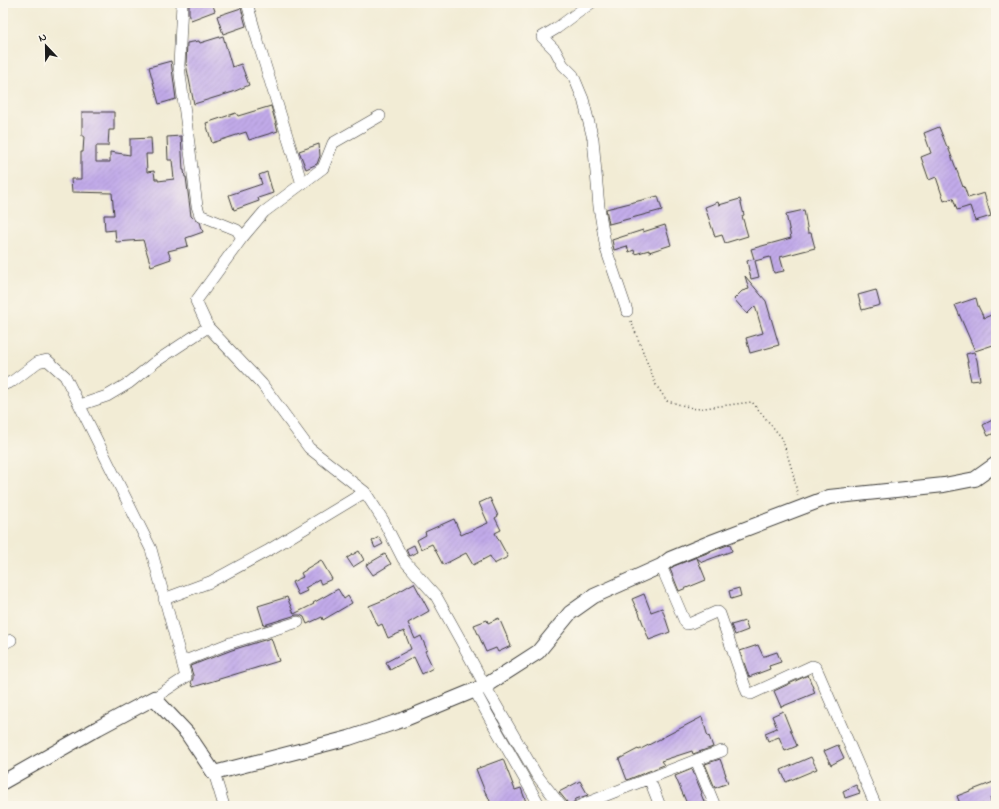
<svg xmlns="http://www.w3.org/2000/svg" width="999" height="809" viewBox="0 0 999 809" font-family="'Indie Flower',sans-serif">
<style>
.building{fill:url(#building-hatch)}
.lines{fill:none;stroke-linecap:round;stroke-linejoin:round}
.minor-casing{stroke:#3c3b38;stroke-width:12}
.tertiary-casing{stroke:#3c3b38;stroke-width:16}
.path{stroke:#3c3b38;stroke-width:1.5;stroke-dasharray:1 3;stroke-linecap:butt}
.minor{stroke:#fff;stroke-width:11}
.tertiary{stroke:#fff;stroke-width:14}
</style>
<defs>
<pattern id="building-hatch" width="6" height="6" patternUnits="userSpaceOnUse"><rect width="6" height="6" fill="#c1aae9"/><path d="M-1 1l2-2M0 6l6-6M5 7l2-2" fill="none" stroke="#a592c7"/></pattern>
</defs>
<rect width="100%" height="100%" fill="#fbf7ec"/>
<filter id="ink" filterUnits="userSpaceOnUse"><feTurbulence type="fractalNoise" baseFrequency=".025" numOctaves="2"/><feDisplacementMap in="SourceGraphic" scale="8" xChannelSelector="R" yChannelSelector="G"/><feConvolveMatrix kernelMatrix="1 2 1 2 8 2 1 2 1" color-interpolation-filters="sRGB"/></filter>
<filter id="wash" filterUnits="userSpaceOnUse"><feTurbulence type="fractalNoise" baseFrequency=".012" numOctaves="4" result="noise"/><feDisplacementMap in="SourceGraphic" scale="16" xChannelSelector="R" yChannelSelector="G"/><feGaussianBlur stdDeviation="0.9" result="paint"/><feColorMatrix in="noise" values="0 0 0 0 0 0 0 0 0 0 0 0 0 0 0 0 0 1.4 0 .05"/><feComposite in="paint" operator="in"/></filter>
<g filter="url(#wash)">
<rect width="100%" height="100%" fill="#f2ecd5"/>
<g id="blocks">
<!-- building -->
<path class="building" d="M191,3H212L215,11L191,20L189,13V4Z
M241,8L246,26L223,34L217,16Z
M223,36L232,67L241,64L249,85L233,92L194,104L186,64L187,43L199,41L200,43Z
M171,61L176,99L159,104L149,67Z
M271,106L278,131L249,140L246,132L212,143L206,123L236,113L238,116Z
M82,112H114V130H109L108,146H96V162H110V152L130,155V139L151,138L152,154H146L147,172L154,171L155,179H158V181L174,179L172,160H168L167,137L181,136L183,170H184L185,177H186L191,216L195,220L200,222L203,232L186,238L188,246L168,251L171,259L151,266L143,240L116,242L115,230L105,231L104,215H114L112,193L72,192L71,179H81V152H83L84,136H82Z
M939,127L947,147H948L963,187L964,186L968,198L984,193L991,216L975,221L970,206L957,210L953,198L944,201L936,177L929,180L921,157L931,153L924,133Z
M319,144L320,156L317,164L306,169L299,151Z
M267,172L273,193L258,198L259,201L234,210L229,195L262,184L259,175Z
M658,196L662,210L609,224L606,209Z
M740,199L744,215L742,216L748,236L725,243L722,235L715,237L705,207L718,202L719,205Z
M804,210L808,233H811L815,248L780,257L784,271L774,273L770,257L755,261L759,277L751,279L747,261L754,259L751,249L791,238L786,214Z
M665,225L671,245L649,252V250L635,254L634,250L629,252L627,246L614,250L612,240L643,230V232Z
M745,276L766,301L779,345L750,353L746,338L763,333L755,306L747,314L734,299L742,291L749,289Z
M876,290L880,305L862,310L858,295Z
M976,298L978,306L984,318L996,313V344L975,351L955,305Z
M974,352L977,360L980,380L971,381L967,362H968L966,354Z
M996,418V432L988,436L983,425Z
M490,498L498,516L495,518L501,530L495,533L508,557L494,564L490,556L473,565L466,553L443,565L432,544L421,549L417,540L426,535L425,532L454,519L461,535L488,523L479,503Z
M379,537L383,544L375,548L372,541Z
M730,544L732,551L702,562L697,558L706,580L679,591L670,569L674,566Z
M414,545L417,552L409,556L406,549Z
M359,551L364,560L353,567L347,558Z
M385,554L391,564L373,575L366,565Z
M321,560L332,579L321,584L319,580L305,588L307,591L298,595L292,582L303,577L301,573L306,570V569Z
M414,583L429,611L408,623L415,639L421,636L427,650L425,651L433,668L422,674L414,657L390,670L386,662L411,649L404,631L388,638L382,624L378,626L369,606L386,599Z
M739,588L741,596L731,599L729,591Z
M338,589L344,599L348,596L352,603L323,620L322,617L307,624L304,617L300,615H296L264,625L258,606L287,597L294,614L314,604L313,603Z
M644,594L651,612L662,608L670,632L649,640L638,610H637L632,599Z
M499,618L511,646L498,652L496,648L486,652L474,625L487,620L488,623Z
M745,621L748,630L735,635L731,625Z
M271,638L279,661L193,687L191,682L193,679V675L190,666L232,650Z
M758,645L763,656H765L777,652L781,662L769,666L770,669L749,677L740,651Z
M808,675L815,693L781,707L774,691Z
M783,711L797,746L785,751L779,737L768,741L765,733L777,728L772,716Z
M702,717L708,737L709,736L713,747L693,754L692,751L661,761L664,765L627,780L619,759L638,749L639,750L677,730Z
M838,745L844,758L831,765L824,751Z
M811,757L817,769L786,782L781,770Z
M503,759L515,790L521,788L526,802L516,806H492L487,794H486L476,769Z
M720,759L726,775H725L728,783L715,788L705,764Z
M692,769L702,793L701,794L705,804L700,806H688L675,776Z
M580,781L588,795L576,799L573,803L568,806L567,802L559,792Z
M996,781V795L990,798L992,804L987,806H985L983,804L979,806H961L957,796Z
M856,785L860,793L845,798L843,791Z"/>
</g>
</g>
<g filter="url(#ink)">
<use href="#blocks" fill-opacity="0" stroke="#3c3b38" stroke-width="1"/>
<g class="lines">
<defs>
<path id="minor" d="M182,3L179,66L197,206L200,215L237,230L242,238
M247,3L258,42L302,184
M591,3L557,28L542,37L555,50L563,65L573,75L583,99L593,139L599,207L606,249L627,311
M380,116L333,143L323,168L264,212L242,238L196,301L208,327L262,384L309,448L365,492L383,520L403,559L436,596L461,641L485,686L536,774L561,806
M3,385L13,381L38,362L47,360L65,376L151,549L186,677L154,698
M80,405L107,396L129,383L155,362L208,327
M661,566L685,622L687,624L691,623L716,612H718L720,614L747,692L751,694L812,666L815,667L817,670L876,806
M164,599L210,582L269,550L365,492
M3,644L11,640
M182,662L230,643L298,622
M475,691L489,717L540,806
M696,760L715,806
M214,773L224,806
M649,778L660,806
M579,806L696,760L722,751"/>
<path id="tertiary" d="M3,782L98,728L154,698L187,733L214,773L349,738L405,719L485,686L538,652L570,613L594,596L661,566L670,559L714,541L829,497L944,485L975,479L996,464"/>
</defs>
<!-- minor casing -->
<use href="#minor" class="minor-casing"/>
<!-- tertiary casing -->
<use href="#tertiary" class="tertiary-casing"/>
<!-- path -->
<path class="path" d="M631,321L656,385L667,401L696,409L752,402L782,438L793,473L798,497"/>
<!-- minor -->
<use href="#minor" class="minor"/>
<!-- tertiary -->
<use href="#tertiary" class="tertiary"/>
</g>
</g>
<!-- margin -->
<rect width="999" height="809" fill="none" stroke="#fbf7ec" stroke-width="16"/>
<!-- north arrow -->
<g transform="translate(46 46) rotate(338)" stroke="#fbf7ec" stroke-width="3" paint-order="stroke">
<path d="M0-3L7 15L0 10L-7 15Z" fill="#1c1c1c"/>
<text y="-6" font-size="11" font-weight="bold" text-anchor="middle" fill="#1c1c1c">N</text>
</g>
</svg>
